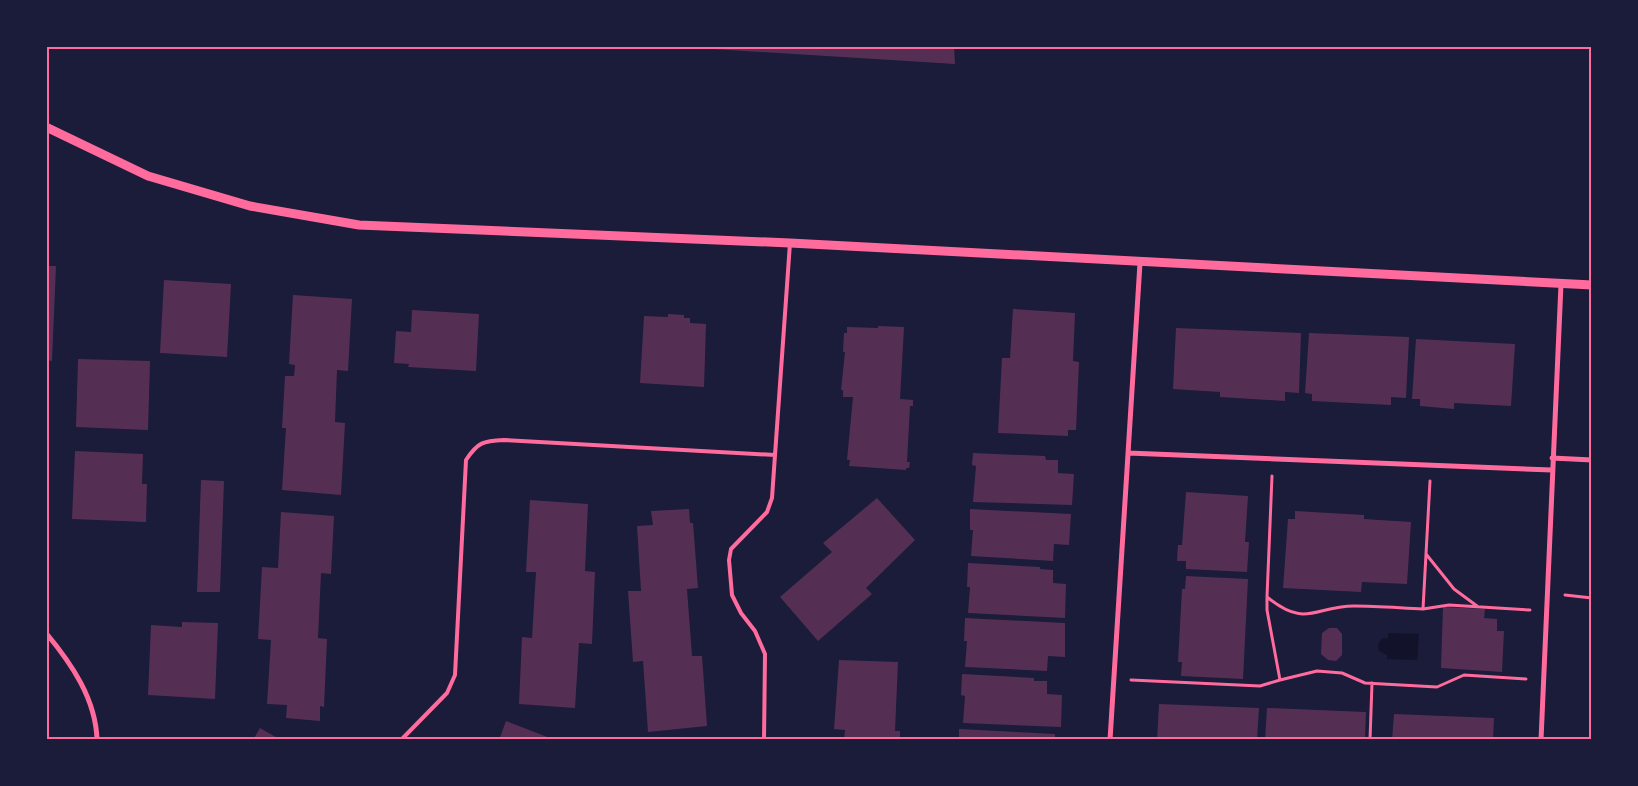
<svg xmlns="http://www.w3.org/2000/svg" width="1638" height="786" viewBox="0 0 1638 786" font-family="'Titillium Web',sans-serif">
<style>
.water{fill:#12122b}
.building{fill:#542f53}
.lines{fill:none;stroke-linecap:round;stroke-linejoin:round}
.path{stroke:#ff6b9d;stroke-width:3}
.service{stroke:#ff6b9d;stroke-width:4}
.minor{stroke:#ff6b9d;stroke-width:5}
.tertiary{stroke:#ff6b9d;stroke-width:9}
.neatline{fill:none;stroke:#ff6b9d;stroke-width:2}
</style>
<rect width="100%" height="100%" fill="#1b1b3a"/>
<!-- water -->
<path class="water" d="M1388,633L1419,634L1417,660L1387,659V655L1379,651L1378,645L1381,639L1388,638Z"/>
<!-- building -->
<path class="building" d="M712,46H954L955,64L712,49Z
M46,266H56L52,361L46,360Z
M164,280L231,284L227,357L160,353Z
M293,295L352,299L348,371L337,370L335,422L345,423L341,495L282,490L286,428H282L285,376H294L295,365L289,364Z
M1013,309L1075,313L1073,361L1079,362L1076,430H1068V436L998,433L1002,358H1010Z
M412,310L479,314L476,371L408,367L409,364L394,363L396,331L411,332Z
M668,314L684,315V318H690V323L706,324L704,387L640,383L644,316L668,317Z
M878,326L904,327L900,399L913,400V406H910L907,462H910L909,468H906V470L849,466L850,460H847L853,397H843V390H841L845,352H843L844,333H847V327L878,328Z
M1176,328L1301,333L1299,393L1285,392V401L1220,397V392L1173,389Z
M1309,333L1409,337L1406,398L1391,397V405L1312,401V394L1305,393Z
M1416,339L1515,344L1511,406L1454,403V409L1420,406V399H1412Z
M78,359L150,361L148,430L76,427Z
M75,451L143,454L142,484H147L146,522L72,519Z
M973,453L1045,456L1046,460H1058V473L1074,474L1072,505L973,502L976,466L972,465Z
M201,480L224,481L220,592H197Z
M1186,492L1248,496L1245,542H1249L1247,572L1186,569V561H1177L1178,545H1182Z
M877,498L915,540L866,588L872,594L818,641L780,597L832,552L823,543Z
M530,500L588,504L585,571L595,572L592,644L579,643L575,708L519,704L522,637L532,638L536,572H526Z
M689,509L690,523H693L698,588L687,589L692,656H702L707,726L648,732L643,661L633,662L628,591H641L637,526L653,525L651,511Z
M970,509L1071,514L1069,545L1054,544L1053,561L971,556L973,530H970Z
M1295,511L1364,515V519L1411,522L1407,584L1362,582L1361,592L1283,588L1288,519H1295Z
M281,512L334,516L331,574L321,573L318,638L327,639L324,707L320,706V721L286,718L287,705L267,704L271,640L258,639L262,567L278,568Z
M968,563L1040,567V569L1053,570V583L1066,584L1065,618L968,613L970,587H967Z
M1186,576L1248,579L1243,679L1181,676L1182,662H1178L1182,589H1185Z
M1443,607L1485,609L1484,618L1497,619V631H1504L1502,672L1441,668Z
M965,618L1065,623V657L1048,656L1047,671L965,667L967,641H964Z
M182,622L218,623L215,699L148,695L151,625L182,627Z
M1329,628H1337L1342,634V655L1336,661L1328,660L1321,654L1322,633Z
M839,660L898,662L895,731H900V740H844L845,730L834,729Z
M962,674L1034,678V681H1047V694L1062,695L1061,727L963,723L965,696L961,695Z
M1159,704L1259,708L1257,740H1157Z
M1267,708L1366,712L1365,740H1265Z
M1394,714L1494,718L1493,740H1392Z
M506,721L555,740H499Z
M260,728L281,740H253Z
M959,729L1055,734V740H959Z"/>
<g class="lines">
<!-- path -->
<path class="path" d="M1272,476L1267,597C1307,629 1314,606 1354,606C1377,606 1400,608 1423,609L1430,481
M1426,554L1454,589L1477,606
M1565,595L1592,598
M1423,609L1449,605L1530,610
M1131,680L1260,686L1280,680L1267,610V598
M1280,680L1317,671L1342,673L1365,683L1437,687L1464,675L1526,679
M1370,740L1372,683"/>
<!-- service -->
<path class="service" d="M775,455L790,243
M401,740L447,693L455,675L466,460C478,442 483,441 504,440L775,455L772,498L767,512L731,549L729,560L732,595L741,613L755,631L765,654L764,740"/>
<!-- minor -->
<path class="minor" d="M1128,453L1552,470
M1552,458L1592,460
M46,633C71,663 96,699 97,740
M1110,740L1140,263
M1541,740L1561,284"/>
<!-- tertiary -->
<path class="tertiary" d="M46,127L148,176L250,206L359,225L790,243L1592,285"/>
</g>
<!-- border -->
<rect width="1638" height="786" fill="none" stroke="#1b1b3a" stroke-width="95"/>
<rect x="48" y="48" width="1542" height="690" class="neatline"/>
</svg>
